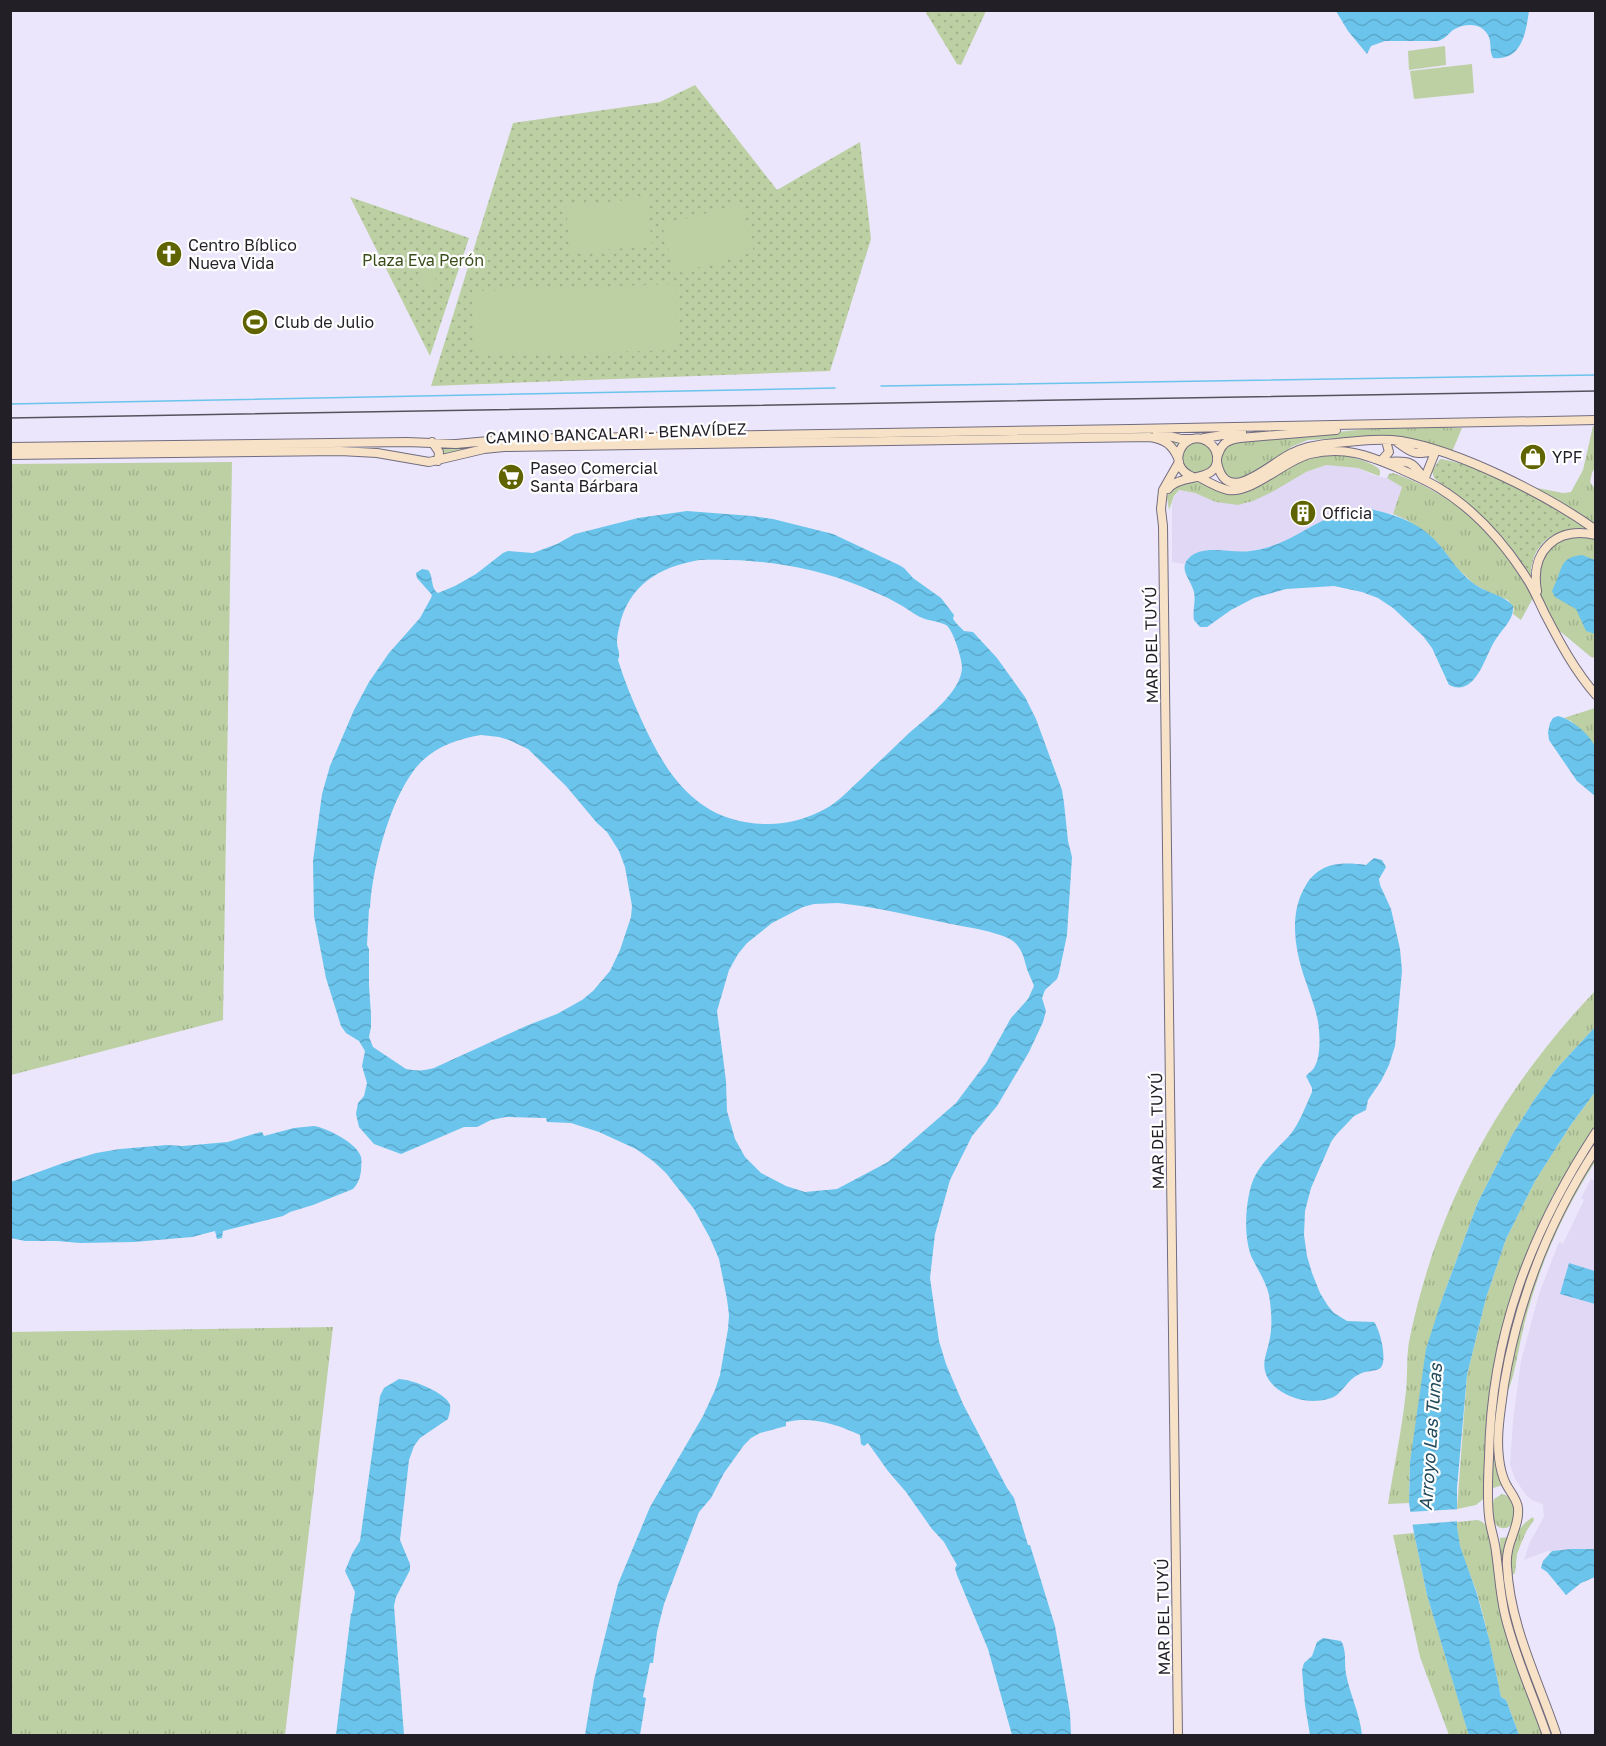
<svg xmlns="http://www.w3.org/2000/svg" width="1606" height="1746" viewBox="0 0 1606 1746" font-family="'Golos Text',sans-serif">
<style>
.built{fill:#e0d8f4}
.grass{fill:url(#grass-tufts)}
.park{fill:url(#park-dots)}
.garden{fill:#bcd0a4}
.water{fill:url(#water-waves);fill-rule:evenodd}
.pier{fill:#ebe6fb}
.lines{fill:none;stroke-linecap:round;stroke-linejoin:round}
.stream{stroke:#6bc4ec;stroke-width:1.5}
.secondary-casing{stroke:#716c7f;stroke-width:10}
.secondary{stroke:#f8e2c7;stroke-width:8}
.rail{stroke:#55525d;stroke-width:1.5}
.labels{text-anchor:middle;stroke-width:4.5;stroke-linejoin:round;paint-order:stroke}
.poi-label{font-size:16px;fill:#221f27;stroke:#fff;text-anchor:start}
.park-label{font-size:16px;fill:#3a4e1a;stroke:#fff}
.street-label{font-size:16px;fill:#221f27;stroke:#fff}
.water-label{font-size:18px;font-style:italic;fill:#254c5d;stroke:#fff}
</style>
<defs>
<pattern id="grass-tufts" width="24" height="20" patternUnits="userSpaceOnUse" patternTransform="scale(1.5)"><rect width="24" height="20" fill="#bcd0a4"/><path d="M3 7l-1-3M5 7V3M7 7l1-3M15 17l-1-3M17 17v-4M19 17l1-3" fill="none" stroke="#a1b28d"/></pattern>
<pattern id="park-dots" width="8" height="8" patternUnits="userSpaceOnUse" patternTransform="scale(1.5)"><rect width="8" height="8" fill="#bcd0a4"/><path d="M2 2h.1M6 6h.1" fill="none" stroke="#a1b28d" stroke-width="1.8" stroke-linecap="round"/></pattern>
<pattern id="water-waves" width="16" height="10" patternUnits="userSpaceOnUse" patternTransform="scale(1.5)"><rect width="16" height="10" fill="#6bc4ec"/><path d="M0 5q4-4 8 0t8 0" fill="none" stroke="#5ca8ca"/></pattern>
</defs>
<rect width="100%" height="100%" fill="#ebe6fb"/>
<!-- built -->
<path class="built" d="M1326,465L1358,468L1373,475L1389,479L1402,487L1393,514L1366,508L1347,512L1331,516L1299,535L1275,546L1237,553L1211,551L1189,558L1184,564L1172,562V503L1175,496L1179,490L1195,493L1208,498L1245,504L1306,472Z
M1591,1179L1596,1181L1595,1271L1569,1263L1561,1294L1595,1304V1549L1547,1551L1524,1560L1529,1544L1544,1517L1543,1504L1532,1500L1526,1495L1515,1479L1510,1464L1513,1421L1521,1361L1539,1294L1559,1242L1563,1244L1584,1200L1581,1198Z"/>
<!-- grass -->
<path class="grass" d="M1400,426L1462,428L1452,452L1378,436L1308,440L1291,447L1287,451L1242,479H1233L1220,470V452L1230,442Z
M1593,426H1595V467L1592,473L1590,482L1595,489V526L1532,487L1563,493L1571,492L1583,470Z
M1152,432L1179,441L1175,446L1162,436L1147,433L566,442L442,456L441,447L484,443Z
M1182 458a16 16 0 1 1 32 0a16 16 0 1 1-32 0Z
M1339,454C1347,456 1378,463 1380,471C1380,473 1380,475 1379,476L1358,468L1326,465L1306,472L1272,492L1253,501L1238,505L1216,502L1195,493L1179,490L1174,496L1169,510L1167,497L1170,489L1190,481H1199L1227,492L1307,459Z
M232,462L223,1020L11,1075V464Z
M1393,473C1462,497 1497,536 1533,598L1521,620L1513,614L1514,609L1508,600L1488,592L1474,584L1458,569L1437,542L1407,520L1393,514L1402,487L1387,478L1389,474Z
M1585,536L1595,538V658L1591,657L1556,628L1551,620L1539,592L1540,562L1551,546L1564,538Z
M1595,708V748L1571,721L1564,718Z
M1595,991V1027L1558,1067L1534,1100L1512,1135L1478,1202L1441,1302L1410,1462L1409,1503L1388,1504C1394,1467 1402,1429 1406,1391C1408,1373 1406,1354 1410,1337C1438,1202 1501,1090 1595,991Z
M1595,1092V1128L1553,1195L1536,1231L1520,1272L1503,1327L1490,1393L1485,1446L1488,1484L1487,1496L1476,1505L1457,1509L1467,1375L1486,1298L1506,1239L1535,1181L1570,1126Z
M1595,1138V1143C1559,1198 1529,1258 1514,1322C1508,1346 1505,1371 1502,1395C1499,1417 1492,1442 1495,1463C1496,1471 1500,1478 1503,1485L1493,1488L1491,1468L1495,1410L1504,1350L1521,1288L1549,1218Z
M1595,1154V1162C1568,1204 1545,1252 1531,1300C1526,1316 1522,1332 1519,1349C1515,1366 1513,1382 1505,1397C1516,1337 1531,1278 1557,1222C1569,1199 1583,1177 1595,1154Z
M333,1327L285,1735H11V1332Z
M1502,1494L1510,1497C1532,1530 1483,1546 1494,1499Z
M1533,1517L1534,1520L1527,1530L1522,1541L1517,1554L1515,1573L1512,1575C1504,1555 1515,1527 1533,1517Z
M1477,1520C1484,1521 1487,1527 1491,1533L1496,1588L1501,1612L1544,1735H1519L1506,1700L1501,1697C1494,1663 1487,1627 1477,1593C1470,1571 1456,1546 1457,1522Z
M1414,1533L1427,1595L1469,1735H1449L1420,1657L1393,1535Z
M1509,1537C1488,1588 1536,1685 1553,1735H1550L1523,1664L1510,1622L1502,1586L1500,1538Z"/>
<!-- park -->
<path class="park" d="M925,11H986L961,65L957,64Z
M695,85L777,190L860,142L871,239L830,371L431,386L513,123L660,102Z
M350,197L469,238L430,356Z
M1440,459C1485,465 1546,503 1585,526L1584,528C1551,529 1530,545 1531,579L1501,539L1478,513L1434,478L1432,471Z"/>
<!-- garden -->
<path class="garden" d="M1445,46L1446,65L1409,70L1408,51Z
M1472,64L1474,93L1414,99L1410,71Z
M647,198L652,245L570,254L566,206Z
M741,204L754,252L675,274L662,225Z
M427,255L442,260L432,290L418,285Z
M676,284L677,350L474,356L472,291Z"/>
<!-- water -->
<path class="water" d="M1336,11H1529C1526,32 1522,61 1493,58C1489,51 1492,42 1488,35C1481,22 1464,23 1453,30C1448,34 1445,39 1438,41H1385L1371,46L1367,54L1348,31Z
M1366,508C1397,515 1421,522 1442,548C1452,561 1460,573 1473,583C1485,593 1503,594 1513,606C1515,619 1500,631 1494,642C1485,657 1475,698 1449,685L1432,648L1423,636L1393,608L1378,598L1362,592L1334,586L1286,589L1254,598L1231,610L1207,627H1200L1194,620C1192,610 1197,599 1193,589C1190,579 1179,569 1188,559C1202,543 1231,554 1250,551C1285,546 1300,531 1330,517C1341,512 1354,510 1366,508Z
M687,511L752,516L773,519L833,534L899,565L904,568L913,578L941,598L954,615L953,619L957,624L964,631L973,632L997,658L1025,697L1036,719L1062,790L1064,803L1068,841L1072,857L1067,935L1059,973L1057,979L1045,990L1042,998L1046,1011L1043,1022L1029,1052L997,1106L972,1136L950,1180L935,1234L930,1278L939,1341L946,1364L963,1404L1007,1488L1014,1498L1028,1545H1030L1055,1626L1070,1713L1071,1735H1012L988,1649L957,1575L955,1568L957,1565L944,1542L932,1529L906,1492L888,1471L868,1443L864,1446L861,1444L860,1435C837,1424 811,1416 786,1422V1426L760,1433L751,1438L744,1445L724,1473L711,1498L699,1512L664,1604L657,1632L653,1663H650L643,1697L646,1698L640,1735H585L594,1680L618,1584L650,1507L703,1416L715,1390L720,1375L728,1329L729,1315L727,1299L719,1259L710,1238L694,1209L666,1173L653,1161L636,1149L599,1132L571,1123L547,1122L546,1118L506,1117L491,1120L477,1127H464L401,1154L374,1144L359,1127L356,1114L358,1103L364,1096L367,1083L362,1066L365,1051L359,1041L346,1033L341,1026L326,978L314,916L313,861L322,794L330,766L354,710L369,682L389,653L420,618L431,598L432,595L417,578L416,573L422,569L428,570C434,577 430,588 438,593L455,586L476,574L503,553L508,551L533,553L557,544L575,534L638,518ZM699,560C754,558 809,565 860,586C872,591 885,596 897,603C905,607 912,613 920,617C928,621 939,621 946,625C953,629 962,659 962,667C962,693 923,720 906,736C891,751 875,765 860,780C849,790 838,802 825,809C807,819 785,825 764,824C696,822 666,774 641,719C632,699 624,680 618,660C621,652 617,649 617,642C617,637 618,632 619,628C628,585 659,567 699,560ZM481,735L499,737L509,740L528,749L566,786L597,823L607,832L619,851L625,867L632,906L631,917L620,950L610,971L593,991L582,1000L557,1014L526,1026L434,1068C424,1071 416,1071 406,1069L373,1047L369,1037L371,1027V1015L369,985V949L367,945L369,909L370,908C372,867 392,790 422,761C439,745 459,739 481,735ZM838,903C876,907 913,916 951,924C967,927 1000,932 1013,941C1022,948 1024,958 1027,969C1029,975 1032,980 1034,986L1028,999L1011,1018L986,1063L956,1103L888,1162L837,1189L805,1192L786,1186L761,1173L745,1157L735,1139L727,1111L726,1081L717,1011L729,970L738,954L747,943L772,923L803,907L814,904Z
M1582,555L1595,560V634L1586,631L1576,609L1555,597L1552,591C1554,586 1556,582 1558,577C1563,562 1565,557 1582,555Z
M1558,716C1571,719 1590,734 1595,747C1598,756 1596,785 1595,796L1577,781L1549,740L1548,732L1550,723L1553,718Z
M1374,858L1382,860L1386,867L1379,879L1380,885L1391,909L1400,949L1402,971L1397,1025L1395,1046L1389,1065L1381,1081L1368,1100L1366,1110L1354,1116L1336,1135L1331,1142L1311,1188L1305,1211L1304,1235L1307,1256L1312,1273L1320,1293L1328,1306L1334,1313L1347,1321L1374,1322C1380,1329 1389,1364 1379,1369C1375,1371 1367,1371 1362,1373C1351,1377 1346,1386 1338,1394C1330,1401 1314,1402 1303,1400C1283,1396 1260,1382 1265,1358C1267,1349 1270,1341 1271,1331C1272,1320 1271,1307 1269,1295C1266,1282 1258,1270 1252,1258C1244,1239 1245,1210 1250,1190C1255,1167 1273,1153 1289,1136C1300,1123 1305,1107 1312,1092V1088L1306,1076C1309,1072 1313,1071 1315,1066C1320,1057 1320,1041 1319,1030C1318,1013 1311,998 1306,982C1295,951 1288,914 1306,885C1320,862 1342,862 1366,865Z
M1595,1027V1092L1570,1126L1535,1181L1506,1239L1486,1298L1467,1375L1457,1488V1527L1460,1546L1477,1594L1489,1639L1501,1697L1506,1700L1519,1735L1469,1736L1427,1595L1414,1533L1409,1503L1410,1462L1426,1349L1441,1302L1478,1202L1512,1135L1534,1100L1558,1067Z
M314,1126C327,1128 357,1143 361,1157C362,1161 361,1167 361,1171C360,1178 358,1184 353,1189L313,1205L290,1212L283,1216L223,1231L222,1238L217,1239L215,1231L192,1237L134,1242L80,1243L57,1241H25L11,1238V1182L66,1162L96,1153L120,1149L167,1145L183,1146L228,1142L257,1133L262,1132L264,1136L294,1128Z
M1569,1263L1595,1271V1304L1560,1294Z
M399,1379C411,1379 447,1393 450,1405C451,1410 449,1415 448,1419L420,1438L414,1446L409,1460L400,1540L410,1564V1570L396,1597L394,1606L404,1735H336L351,1613H352L355,1592L345,1571L352,1554L360,1541L380,1396L384,1388Z
M1571,1549H1595V1577L1581,1583L1566,1595L1547,1572L1541,1568L1543,1561L1552,1551Z
M1323,1638L1341,1641C1347,1650 1344,1663 1346,1674C1350,1695 1360,1714 1362,1735H1310L1305,1705L1302,1670L1304,1663L1312,1656L1317,1642Z"/>
<!-- pier -->
<path class="pier" d="M1460,1509V1521L1409,1525L1408,1512Z"/>
<g class="lines">
<!-- stream -->
<path class="stream" d="M881,386L1596,375
M10,404L835,388"/>
<defs>
<path id="secondary" d="M1157,433L1181,439H1192
M1204,438L1242,432
M432,442L439,452L438,461
M1397,442C1413,454 1415,455 1434,451
M10,447L407,442L456,444L510,439L1131,429L1596,420
M10,455L340,451L377,453L429,462L484,449L504,447L1149,437C1164,439 1172,444 1178,458
M1217,458C1221,444 1226,440 1240,438L1336,430
M1381,461L1389,452L1386,441
M1217,462C1226,509 1270,463 1292,453C1306,446 1321,444 1336,443C1357,441 1380,438 1401,441C1460,451 1547,495 1596,530
M1386,462C1406,461 1412,459 1423,478
M1199,477C1208,482 1218,488 1228,490C1252,494 1285,460 1310,454C1344,446 1367,455 1398,468C1411,474 1426,480 1439,488C1475,510 1506,545 1529,582C1535,592 1540,604 1545,614C1560,643 1575,671 1596,695
M1424,480L1436,450
M1168,489C1181,472 1220,484 1217,456C1216,449 1212,444 1207,441C1183,428 1164,466 1193,477
M1537,591C1530,551 1556,526 1596,535
M1178,1736L1163,526L1161,509L1163,490L1179,462
M1547,1736C1533,1695 1515,1657 1505,1615C1500,1594 1499,1573 1496,1552C1495,1540 1490,1528 1489,1516C1487,1497 1488,1476 1489,1457C1491,1336 1530,1233 1596,1132
M1557,1736C1538,1679 1510,1626 1507,1566C1505,1543 1520,1527 1518,1508C1517,1499 1510,1492 1506,1484C1502,1476 1500,1467 1499,1458C1496,1434 1501,1409 1504,1385C1518,1300 1549,1221 1596,1149"/>
</defs>
<!-- secondary casing -->
<use href="#secondary" class="secondary-casing"/>
<!-- secondary -->
<use href="#secondary" class="secondary"/>
<!-- rail -->
<path class="rail" d="M10,418L1596,391"/>
</g>
<!-- icons -->
<defs>
<symbol id="church-disc" viewBox="-11 -11 22 22"><circle r="9.5" fill="#606400" stroke="#fff"/><path d="M-1.2-6h2.4v3.5h3.3v2.4h-3.3V6h-2.4V-.1h-3.3v-2.4h3.3Z" fill="#fff"/></symbol>
<symbol id="stadium-disc" viewBox="-11 -11 22 22"><circle r="9.5" fill="#606400" stroke="#fff"/><path d="M0-5a6.5 5 0 1 0 0 10a6.5 5 0 1 0 0-10ZM-3.5-1.8h7v3.6h-7Z" fill="#fff"/></symbol>
<symbol id="shop-disc" viewBox="-11 -11 22 22"><circle r="9.5" fill="#606400" stroke="#fff"/><path d="M-5-2.5h2.3a2.7 3.5 0 0 1 5.4 0H5L5.5 6h-11ZM-1.5-2.5h3a1.5 2.3 0 0 0-3 0Z" fill="#fff"/></symbol>
<symbol id="supermarket-disc" viewBox="-11 -11 22 22"><circle r="9.5" fill="#606400" stroke="#fff"/><path d="M-6-5.5h2.5l.6 2H6L4.5 2H-2.5L-4.4-4H-6ZM-1.5 3.2a1.3 1.3 0 1 0 .1 0ZM3 3.2a1.3 1.3 0 1 0 .1 0Z" fill="#fff"/></symbol>
<symbol id="building-disc" viewBox="-11 -11 22 22"><circle r="9.5" fill="#606400" stroke="#fff"/><path d="M-4-6H4V6H1V3H-1V6H-4ZM-2.5-4.3h1.7v1.8h-1.7ZM.8-4.3h1.7v1.8H.8ZM-2.5-1h1.7V.8h-1.7ZM.8-1h1.7V.8H.8Z" fill="#fff"/></symbol>
</defs>
<g fill-rule="evenodd">
<use href="#church-disc" x="154" y="239" width="30" height="30"/>
<use href="#stadium-disc" x="240" y="307" width="30" height="30"/>
<use href="#shop-disc" x="1518" y="442" width="30" height="30"/>
<use href="#supermarket-disc" x="496" y="462" width="30" height="30"/>
<use href="#building-disc" x="1288" y="498" width="30" height="30"/>
</g>
<g class="labels">
<!-- poi labels -->
<g class="poi-label">
<text x="188" y="251">Centro Bíblico<tspan x="188" dy="18">Nueva Vida</tspan></text>
<text x="274" y="328">Club de Julio</text>
<text x="1552" y="463">YPF</text>
<text x="530" y="474">Paseo Comercial<tspan x="530" dy="18">Santa Bárbara</tspan></text>
<text x="1322" y="519">Officia</text>
</g>
<!-- park labels -->
<g class="park-label">
<text x="423" y="266">Plaza Eva Perón</text>
</g>
<!-- street labels -->
<g class="street-label">
<text transform="translate(616 433) rotate(-2)" y="6">CAMINO BANCALARI - BENAVÍDEZ</text>
<text transform="translate(1151 645) rotate(-91)" y="6">MAR DEL TUYÚ</text>
<text transform="translate(1157 1131) rotate(-91)" y="6">MAR DEL TUYÚ</text>
<text transform="translate(1163 1617) rotate(-91)" y="6">MAR DEL TUYÚ</text>
</g>
<!-- water labels -->
<g class="water-label">
<text transform="translate(1431 1437) rotate(-86)" y="6">Arroyo Las Tunas</text>
</g>
</g>
<!-- border -->
<rect width="1606" height="1746" fill="none" stroke="#221f27" stroke-width="24"/>
</svg>
